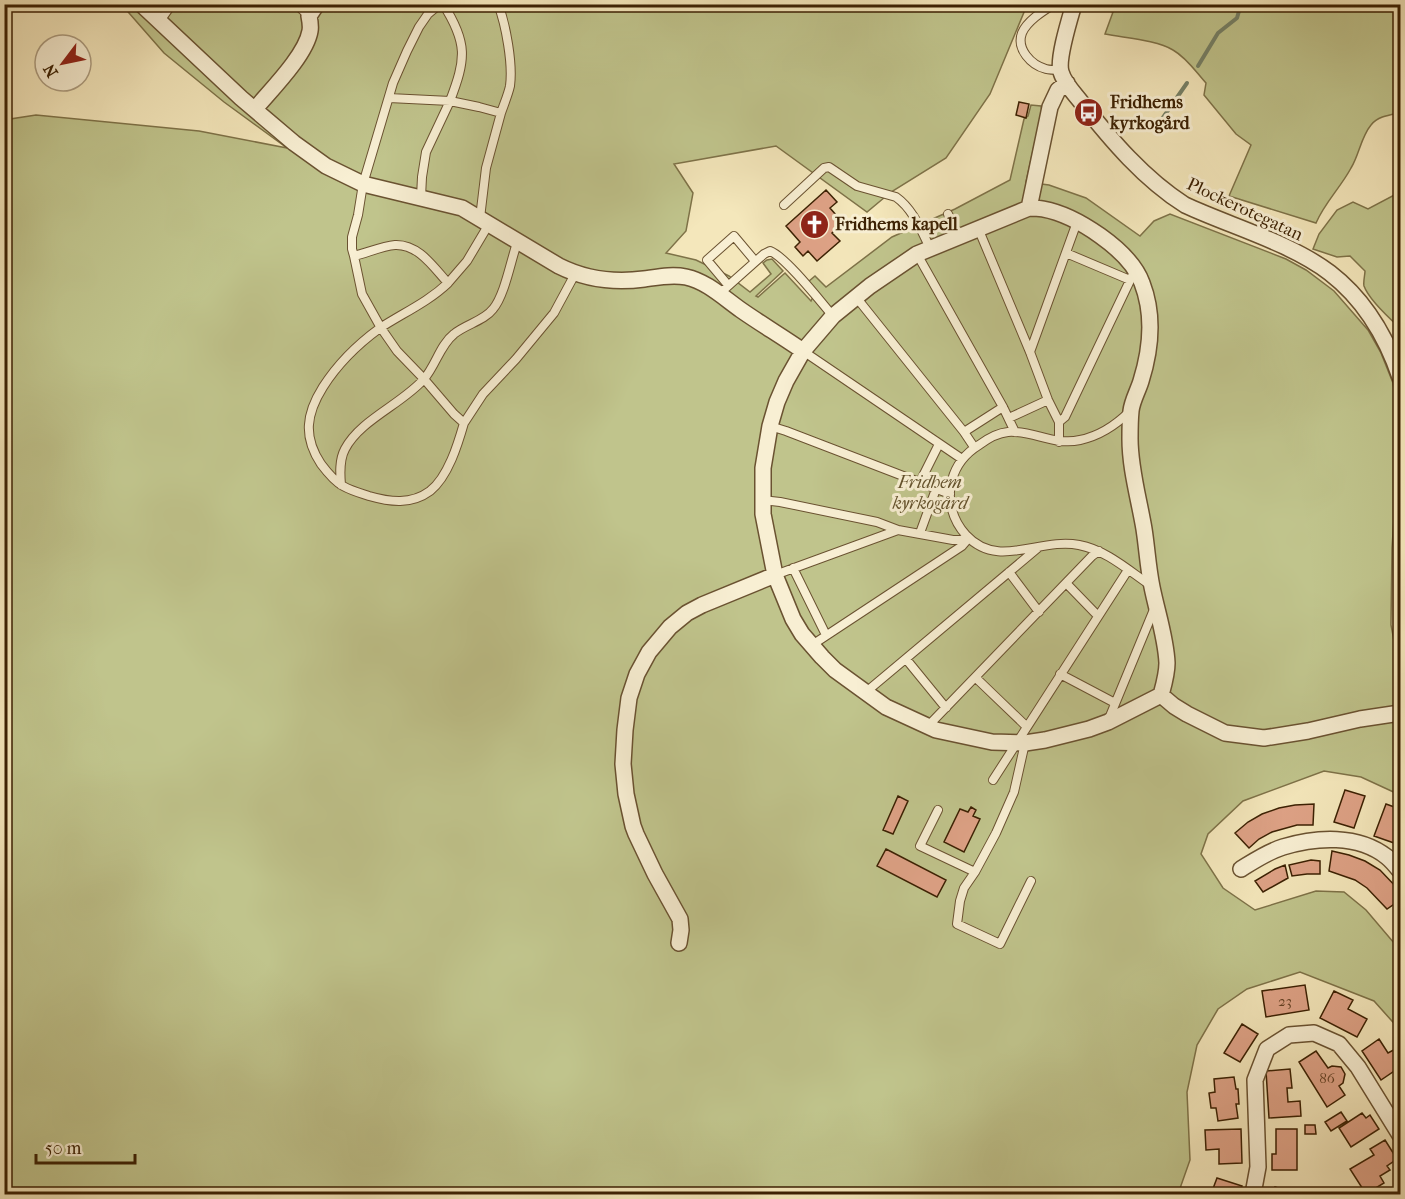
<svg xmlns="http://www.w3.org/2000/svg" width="1405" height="1199" viewBox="0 0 1405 1199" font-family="'IM FELL French Canon',serif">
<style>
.green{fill:#c0c48c;stroke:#7e7248;stroke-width:1.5}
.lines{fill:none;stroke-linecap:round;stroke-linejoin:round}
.stream{stroke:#768167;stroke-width:4}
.building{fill:#dea286;stroke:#3c2103;stroke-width:1.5}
.lane-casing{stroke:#6a5231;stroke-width:10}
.street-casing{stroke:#6a5231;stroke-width:18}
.lane{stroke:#f8efd3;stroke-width:8}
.street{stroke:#f8efd3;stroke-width:15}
.labels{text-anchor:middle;stroke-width:6;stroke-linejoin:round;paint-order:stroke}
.number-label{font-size:15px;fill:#644124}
.poi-label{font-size:18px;font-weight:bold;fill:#3c2103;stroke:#f8efd3;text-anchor:start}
.street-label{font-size:18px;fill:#3c2103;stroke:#f8efd3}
.park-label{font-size:18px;font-style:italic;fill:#64522c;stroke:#f8efd3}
</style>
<rect width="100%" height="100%" fill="#f4e7bb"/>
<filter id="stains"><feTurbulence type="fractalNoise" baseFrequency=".00333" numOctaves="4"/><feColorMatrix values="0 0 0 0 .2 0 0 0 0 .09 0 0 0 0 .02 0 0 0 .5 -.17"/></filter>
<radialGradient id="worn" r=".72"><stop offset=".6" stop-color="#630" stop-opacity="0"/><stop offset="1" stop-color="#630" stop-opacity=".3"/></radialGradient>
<!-- green -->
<path class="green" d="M122,5H1027L990,94L946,158L891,192L867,212L776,146L674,164L693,193L686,231L666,253L696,260L729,276L750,292L771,274L763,263L767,260L772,259L783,271L756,296L758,297L785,273L811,301L813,297L808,282L815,276L826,287L892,237L955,209L1010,180L1024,119L1028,116L1031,105L1041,106L1042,110L1026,182L1049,185L1086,198L1140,236L1154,221L1170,214L1286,259L1306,270L1334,291L1368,330L1381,353L1393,383L1400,429L1392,548L1391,625L1400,672V795L1361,777L1324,771L1243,801L1208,834L1201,854L1223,888L1255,910L1316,891L1344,892L1366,910L1400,950V1030L1374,1001L1300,972L1247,989L1218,1009L1197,1045L1187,1092L1190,1160L1178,1194H5L4,120L36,115L199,131L287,148L224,102L164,53Z
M1088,5H1400V113C1390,115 1378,116 1371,125C1361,137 1359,155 1351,168C1341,187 1325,202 1316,223L1229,196L1251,145L1236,134L1204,95L1206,83C1196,72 1187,58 1173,50C1157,40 1125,38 1105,34L1113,12Z
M1400,192V328C1389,318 1369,300 1364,286C1363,282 1365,275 1365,271L1350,256L1337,257L1313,249L1319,234L1337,210L1353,202L1368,209Z"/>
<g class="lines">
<!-- stream -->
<path class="stream" d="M1198,66L1218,33L1237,18L1241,4
M1134,128L1152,125L1162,119L1187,83"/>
</g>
<!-- building -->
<path class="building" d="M1019,102L1029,104L1026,118L1016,115Z
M826,190L837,202L830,208L843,223L832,233L840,241L817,261L808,251L803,256L795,247L800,242L786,226Z
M1345,790L1365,796L1354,828L1334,822Z
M898,796L908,801L893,834L883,830Z
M1314,804L1313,825H1297L1272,832L1259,839L1249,848L1235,833L1248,822L1262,814L1279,808L1295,805Z
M1386,804L1400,809V826L1394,843L1374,836Z
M971,807L976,810L973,816L980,819L964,852L944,842L960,809L968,812Z
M886,849L946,880L937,897L877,866Z
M1332,851L1349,855L1365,861L1380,870L1400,891V900L1387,909L1367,888L1355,880L1329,871Z
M1311,860L1320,861V874H1307L1292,876L1289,865Z
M1285,865L1288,878L1263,892L1255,881L1275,869Z
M1305,985L1309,1010L1266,1017L1262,991Z
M1334,991L1353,1000L1348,1009L1367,1019L1357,1037L1320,1018Z
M1242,1024L1258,1034L1240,1062L1224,1053Z
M1379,1039L1388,1053L1399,1047L1400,1050V1067L1381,1080L1362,1051Z
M1316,1051L1328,1068L1332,1066L1341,1067L1345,1074L1343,1083L1339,1086L1345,1095L1327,1107L1299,1062Z
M1290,1069L1292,1088H1287L1288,1102L1300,1101L1301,1116L1269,1118L1266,1071Z
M1234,1077L1236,1089H1238L1239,1104H1236L1238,1118L1218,1121L1216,1108H1211L1209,1093L1215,1092L1214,1079Z
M1341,1112L1347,1121L1331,1131L1325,1122Z
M1362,1113L1366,1118L1370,1115L1379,1129L1351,1147L1339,1128Z
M1305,1125H1315L1316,1134H1305Z
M1241,1129L1242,1163L1219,1164V1149L1206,1150L1205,1130Z
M1276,1129H1297V1170H1272V1154H1276Z
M1385,1140L1397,1159L1387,1166L1390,1170L1380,1176L1384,1183L1366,1194L1350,1169L1374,1155L1370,1149Z
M1217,1178L1242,1186L1239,1194H1211Z
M1275,1187L1295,1193V1194H1273Z"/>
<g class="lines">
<defs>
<path id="lane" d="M296,4L309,16
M440,4L428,14L419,27L407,51L393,83L363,184L358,215L352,237V249L354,256C367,253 382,246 395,245C419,244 434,268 448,283L467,261L489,224
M1054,4C1043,11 1027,21 1022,33C1016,49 1031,65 1046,69C1050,70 1055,70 1060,70
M160,21L172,4
M389,98L450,101C466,59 468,43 443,4
M421,197L422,177L426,152L450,101L479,107L501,113C504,104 508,95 510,86C513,64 506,25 498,4
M784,205L824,168L829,167L857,186L896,197C913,209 921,230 930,248
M948,214L958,236
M480,218L486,168L501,113
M978,228L1030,352L1048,400L1059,422
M1066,253L1130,280
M917,254L1003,407L1015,432
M354,256L362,294L381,328L397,351L424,379L454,414L464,423C458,444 448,477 430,491C411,505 390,502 369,496C360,493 352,491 343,486C334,481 327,472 321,464C303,437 306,414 323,387C337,365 358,344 380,328C403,313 428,302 448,283
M728,285L707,260L734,236L755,261
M719,294L764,254L770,251C786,257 820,301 833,316
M856,297L964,432L974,447
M803,351L962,459
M1030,352L1077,222
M1130,411C1116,425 1099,436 1080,440C1054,446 1033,430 1008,432C997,433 987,439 979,445C966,453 956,465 952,480C946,499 953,521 966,535C998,570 1040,537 1079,545C1106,550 1128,570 1150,585
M1009,418L1048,400
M464,423L483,394L516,359L554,313L575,274
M770,426L786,431L950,494
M964,432L1003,407
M1059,442V422L1065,417L1135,270
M920,482L939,444
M341,485C340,474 339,460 345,449C360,420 402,404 424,379C436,365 440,345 454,334C466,324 484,321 493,309C505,295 511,259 518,240
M762,500L780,502L877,522L898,530L953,540H961L969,538
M920,533L936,489
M793,568L826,635
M1009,572L1039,612
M775,575L898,530
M1067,584L1098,616
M812,645L962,546L968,539
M906,659L946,708
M1060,674L1115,703
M976,678L1026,726
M866,692L1039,547
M1108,721L1155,607
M928,726L1092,556L1099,551
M1025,743L1014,792L996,833L975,872L964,888L960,901L957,924L1000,944L1031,881
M993,780L1128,570
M938,810L920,846L975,872"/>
<path id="street" d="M141,4L241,98L294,143L326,166L363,184L462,208L559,266C587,280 614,283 644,279C658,277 672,274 686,277C706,281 724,298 741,310C761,324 783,337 803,351
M1074,4C1070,18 1057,59 1061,72C1064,83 1074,93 1081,102C1111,140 1144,179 1185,205C1230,226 1291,243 1330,273C1365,300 1386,336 1400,377
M255,109C271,90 306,55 310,31C311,26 310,21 309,16L317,4
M1029,208C1033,208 1038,208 1043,209C1076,215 1130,250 1142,283C1154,314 1151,349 1141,381C1138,391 1132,401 1131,411C1130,420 1130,430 1130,439C1130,469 1139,499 1144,529C1147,548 1148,568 1152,587C1157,612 1166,638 1167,663C1167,674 1164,684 1161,695L1108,722L1089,729L1045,740L1025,743L992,742L936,730L886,707L835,670L822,657L802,634L793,619L775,575L763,514V468L770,426L777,402L786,381L803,351L833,316L870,286L917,254L1029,208L1050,107L1058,90L1067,83
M1161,695L1174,706L1187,714L1225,733L1264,738L1308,731L1360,719L1400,713
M1241,869C1254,861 1267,852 1283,847C1316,837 1358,834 1387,857C1392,861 1396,866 1400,871
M679,943L681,930L680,919L655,874L636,834L633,826L626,794L623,764L625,730L629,698L637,674L649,652L670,627L687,613L702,605L775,575
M1253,1194L1258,1167L1255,1080L1267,1049L1289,1035L1314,1033L1339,1044L1358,1067L1400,1135"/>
</defs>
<!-- lane casing -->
<use href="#lane" class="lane-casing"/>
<!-- street casing -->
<use href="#street" class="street-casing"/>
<!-- lane -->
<use href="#lane" class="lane"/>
<!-- street -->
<use href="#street" class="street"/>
</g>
<!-- icons -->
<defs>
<symbol id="bus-disc" viewBox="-11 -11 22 22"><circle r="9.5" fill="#8f2418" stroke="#f8efd3"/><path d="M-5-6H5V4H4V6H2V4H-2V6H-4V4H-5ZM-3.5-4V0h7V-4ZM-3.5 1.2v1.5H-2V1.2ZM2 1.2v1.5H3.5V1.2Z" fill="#fff"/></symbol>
<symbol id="church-disc" viewBox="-11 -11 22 22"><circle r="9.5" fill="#8f2418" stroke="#f8efd3"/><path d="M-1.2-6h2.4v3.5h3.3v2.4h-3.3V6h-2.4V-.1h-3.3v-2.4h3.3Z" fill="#fff"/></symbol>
</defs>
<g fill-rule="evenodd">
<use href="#bus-disc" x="1072" y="96" width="33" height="33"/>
<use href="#church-disc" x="798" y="208" width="33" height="33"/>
</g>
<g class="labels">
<!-- number labels -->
<g class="number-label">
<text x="1285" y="1006">23</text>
<text x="1327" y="1083">86</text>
</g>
<!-- poi labels -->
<g class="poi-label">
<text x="1110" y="108">Fridhems<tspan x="1110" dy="21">kyrkogård</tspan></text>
<text x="835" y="230">Fridhems kapell</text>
</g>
<!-- street labels -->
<g class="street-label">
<text transform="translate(1245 209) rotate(25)" y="6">Plockerotegatan</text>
</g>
<!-- park labels -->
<g class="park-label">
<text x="930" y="488">Fridhem<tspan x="930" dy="21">kyrkogård</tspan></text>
</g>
</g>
<!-- margin -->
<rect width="1405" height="1199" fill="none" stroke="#f4e7bb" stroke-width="24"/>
<rect x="6" y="6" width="1393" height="1187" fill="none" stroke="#3c2103" stroke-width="3"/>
<rect x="12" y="12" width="1381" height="1175" fill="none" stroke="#3c2103" stroke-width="1.5"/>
<!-- north arrow -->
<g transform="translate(63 63) rotate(238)"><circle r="28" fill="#f8efd3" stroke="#ad9d80" stroke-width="1.5"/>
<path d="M0-4.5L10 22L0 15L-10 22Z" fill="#8f2418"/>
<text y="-9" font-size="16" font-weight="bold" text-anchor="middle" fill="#3c2103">N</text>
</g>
<!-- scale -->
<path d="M36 1154v9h99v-9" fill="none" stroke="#3c2103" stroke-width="3"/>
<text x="45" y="1154" font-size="18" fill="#3c2103" stroke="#f8efd3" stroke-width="4.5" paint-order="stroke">50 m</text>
<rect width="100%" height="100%" filter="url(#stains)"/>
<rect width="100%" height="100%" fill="url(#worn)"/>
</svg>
